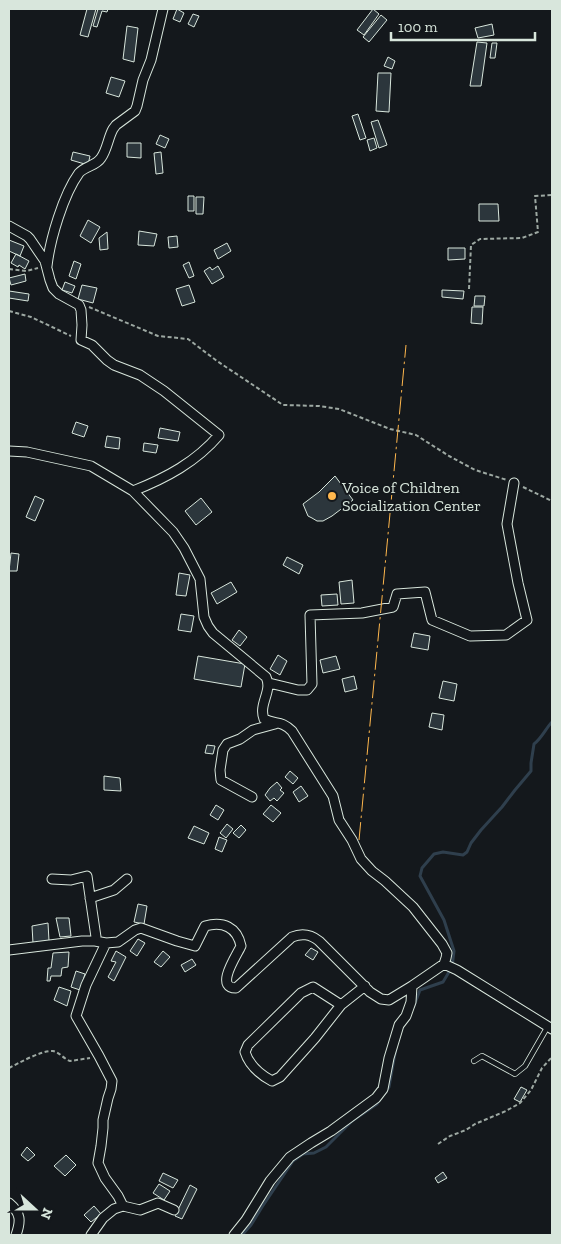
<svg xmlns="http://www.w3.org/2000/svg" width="561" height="1244" viewBox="0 0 561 1244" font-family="'Zilla Slab',serif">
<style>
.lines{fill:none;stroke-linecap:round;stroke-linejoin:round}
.stream{stroke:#2f3f4d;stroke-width:3}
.building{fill:#2c363c;stroke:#d8e6dc}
.service-casing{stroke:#d8e6dc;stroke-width:6}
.minor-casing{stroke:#d8e6dc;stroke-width:11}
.path{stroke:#9da8a2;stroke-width:2;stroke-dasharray:4 2.5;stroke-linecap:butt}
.service{stroke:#14181c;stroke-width:4.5}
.minor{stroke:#14181c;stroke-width:9}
.power{stroke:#ffb74d;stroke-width:1;stroke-dasharray:18 4 2.5 4;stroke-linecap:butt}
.poi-dot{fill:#ffb74d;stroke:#14181c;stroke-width:2}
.labels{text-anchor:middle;stroke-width:4;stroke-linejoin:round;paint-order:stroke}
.poi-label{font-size:16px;fill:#d8e6dc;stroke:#14181c;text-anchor:start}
</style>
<rect width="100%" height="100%" fill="#14181c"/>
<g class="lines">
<!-- stream -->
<path class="stream" d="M414,1006L420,990L443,982L452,967L454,951L444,920L420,876L422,868L434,854L443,852L463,855L467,852L471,843L481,830L502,807L515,790L531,771V763L534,744C542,738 546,728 552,722
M385,1092L389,1087L396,1048
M242,1235L251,1225L262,1207L293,1161L303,1154L314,1153L326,1147L352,1121L377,1104L380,1099"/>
</g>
<!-- building -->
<path class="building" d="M87,9H96L88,37L80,35Z
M98,9H108L107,12L102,11L97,27L93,26Z
M177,9L184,13L180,22L173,19Z
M373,9L379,14L364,35L357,30Z
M193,14L199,16L194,27L188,24Z
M381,15L387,20L369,42L363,37Z
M492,24L494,35L478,38L475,28Z
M127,26L138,28L134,62L123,59Z
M477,42L487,43L481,86H470Z
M492,43H497L495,58H490Z
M388,57L395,61L392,69L384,66Z
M378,73H391L389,112L376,111Z
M111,77L125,81L119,97L106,93Z
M358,114L366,138L360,140L352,116Z
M378,120L387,145L379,148L371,122Z
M160,135L169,139L165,148L156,144Z
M374,138L377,148L370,151L367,140Z
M127,143H141V158L127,157Z
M73,152L90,156L88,165L71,160Z
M161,152L163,173L156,174L154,153Z
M188,196H194V211H188Z
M196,197H204L203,214H196Z
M479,204H498L499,221H479Z
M88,220L100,227L91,243L80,236Z
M139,231L157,234L154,246L138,245Z
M107,232L108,249L100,250L99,238Z
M177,236L178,247L169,248L168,237Z
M9,240L24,246L20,256L9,251Z
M227,243L231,251L218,259L214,250Z
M448,248H465V259L448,260Z
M16,254L29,261L25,269L19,265L18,267L11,263Z
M74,261L81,264L76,279L69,276Z
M189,262L194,276L189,278L183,265Z
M218,266L224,277L212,284L204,271L210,267L212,270Z
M25,274L26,281L11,285L9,278Z
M65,282L75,286L72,293L62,290Z
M82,285L97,288L93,303L78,299Z
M189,285L195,302L182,306L176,289Z
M442,290L464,291L463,299L442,297Z
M9,291L29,294L28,301L9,298Z
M475,296H485L484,306H474Z
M472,307H483L482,324L471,323Z
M76,422L88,426L84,437L72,433Z
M160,428L180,432L178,441L158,438Z
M107,436L120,438L119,449L105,447Z
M144,443L158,445L156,453L143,451Z
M335,476L353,500L332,516L323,521H317L312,518L308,516L303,504L319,492Z
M35,496L44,500L35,521L26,517Z
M201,498L212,512L196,525L185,511Z
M11,553L19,554L17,571H9Z
M287,557L303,565L299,574L283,565Z
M179,573L190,575L186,596L176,595Z
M352,580L354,603L341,604L339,582Z
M231,582L237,592L217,604L211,593Z
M337,594L338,605L322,606L321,595Z
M181,614L194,616L191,632L178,630Z
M239,630L247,637L240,646L232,640Z
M414,633L430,636L428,650L411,647Z
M278,655L287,661L280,675L270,669Z
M198,656L245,664L241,687L194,679Z
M336,656L340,669L323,673L320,660Z
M354,676L357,689L345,692L342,679Z
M443,681L457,684L454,701L439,698Z
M432,713L444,715L442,730L429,727Z
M207,745L215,746L213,754L205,753Z
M290,771L298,778L293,784L285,777Z
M104,776L120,778L121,791L104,790Z
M277,782L282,788L280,790L284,793L277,801L274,798L270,801L265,795L270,788Z
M301,786L308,796L299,802L293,792Z
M216,805L224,810L218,820L210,815Z
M271,805L281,813L273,822L263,814Z
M227,824L233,829L226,838L220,833Z
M241,825L246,830L239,838L233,833Z
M194,826L209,833L204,844L188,838Z
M219,837L227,840L222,852L215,849Z
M138,904L147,906L144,924L134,922Z
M56,918H69L71,936L60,937Z
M48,923L49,941L33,943L32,926Z
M138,939L145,943L137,956L130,951Z
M311,948L318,952L313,960L305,955Z
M116,951L126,957L114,981L108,977L116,962L111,961Z
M163,951L170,957L161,967L154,962Z
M69,952L68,967L62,968L61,976H51L50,981H47L48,968H51L53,953Z
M192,959L196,965L185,972L181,965Z
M76,971L85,974L80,990L71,987Z
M59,987L71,991L67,1006L54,1000Z
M521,1087L527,1090L520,1102L514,1099Z
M27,1147L35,1155L28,1161L21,1155Z
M66,1155L76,1165L65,1176L54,1166Z
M443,1172L447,1178L438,1183L435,1178Z
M163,1173L178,1180L173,1188L159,1181Z
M159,1184L170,1191L164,1200L153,1193Z
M190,1185L197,1189L182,1219L175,1216Z
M94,1206L101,1214L91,1222L84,1215Z"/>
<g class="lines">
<defs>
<path id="service" d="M474,1061L482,1056L515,1074L525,1066L548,1026"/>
<path id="minor" d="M9,226L27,236L30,239L45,261L50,280L53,288L59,294L79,305L81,310L82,325L81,340L92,345L107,360L114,365L140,375L164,391L219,435C196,462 166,478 133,491
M47,266C50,240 63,195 79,173C85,166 96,166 101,158C107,150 108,138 113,129L116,125L135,111L137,106L143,80L151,60L163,9
M9,451L27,452L91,466L133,491L173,532L184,548L200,579L204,617L208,626L213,633L266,677C273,691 258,704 264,719C276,725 281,720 292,731L333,796L339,820L352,840L361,859L372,871L385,881L413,907L442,944L447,953L446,958L444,964L412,986L389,1000L381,999L370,992L319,941C310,934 302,933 292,937L236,988C214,988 237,955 241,946C237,927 223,921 205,926L195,946L177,941L141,928L135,930L118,942L106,943L95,941H82L9,950
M269,683L298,690H307L312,684L310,615L362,613L393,607L397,594L425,592L432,620L470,636L506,635L527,620L518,583L507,524L514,483
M252,797L221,780L220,770L223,750L227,744L240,739L253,730L275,724
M52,879L71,880L87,876L96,937L95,941
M90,898L114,890L127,879
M106,943L86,985L76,1016L99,1056L112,1081L111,1089L108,1098L103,1120V1128L101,1146L98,1163L105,1178L118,1196L123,1206
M444,964L457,970L552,1029
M341,1005L313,987L301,993L248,1045L245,1052C249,1065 261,1075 272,1081L280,1077L315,1038L341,1005L365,986
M9,1203C21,1213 21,1221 16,1235
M91,1235L103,1218L114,1209L123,1206L140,1210L158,1203L174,1210
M234,1235L246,1220L270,1181L290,1157L311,1143L331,1131L376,1098L383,1089L389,1058L399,1025L406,1016L411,1002L412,986"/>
</defs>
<!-- service casing -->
<use href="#service" class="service-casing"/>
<!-- minor casing -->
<use href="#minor" class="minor-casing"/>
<!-- path -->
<path class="path" d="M9,269L26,271L38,268
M469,289L471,245L480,239L522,238L538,232L535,196L552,195
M89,307L158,336L188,339L217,361L283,405L319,406L339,409L390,429L416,435L449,456L475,470L507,480
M9,311L31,317L71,336
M523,487L552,501
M9,1068C19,1063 42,1050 53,1051C59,1052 64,1059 70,1061L90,1058
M438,1144L450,1136L466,1130L475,1124L506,1111L520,1103L531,1090L542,1068L552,1057"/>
<!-- service -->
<use href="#service" class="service"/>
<!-- minor -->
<use href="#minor" class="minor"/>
<!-- power -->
<path class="power" d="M359,840L406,345"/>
</g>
<!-- markers -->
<circle class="poi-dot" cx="332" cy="496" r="5"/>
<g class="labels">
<!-- poi labels -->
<g class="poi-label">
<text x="342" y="493">Voice of Children<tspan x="342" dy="18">Socialization Center</tspan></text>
</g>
</g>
<!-- border -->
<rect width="561" height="1244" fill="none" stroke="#d8e6dc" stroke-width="20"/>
<!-- north arrow -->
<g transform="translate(35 1209) rotate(111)" stroke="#14181c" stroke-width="4" paint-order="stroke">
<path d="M0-4L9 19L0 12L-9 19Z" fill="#d8e6dc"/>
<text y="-8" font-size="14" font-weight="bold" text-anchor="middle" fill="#d8e6dc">N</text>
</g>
<!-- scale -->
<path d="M391 32v8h144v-8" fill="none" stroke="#d8e6dc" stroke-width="2.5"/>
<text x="398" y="32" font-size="15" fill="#d8e6dc" stroke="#14181c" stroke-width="4" paint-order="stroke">100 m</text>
</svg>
